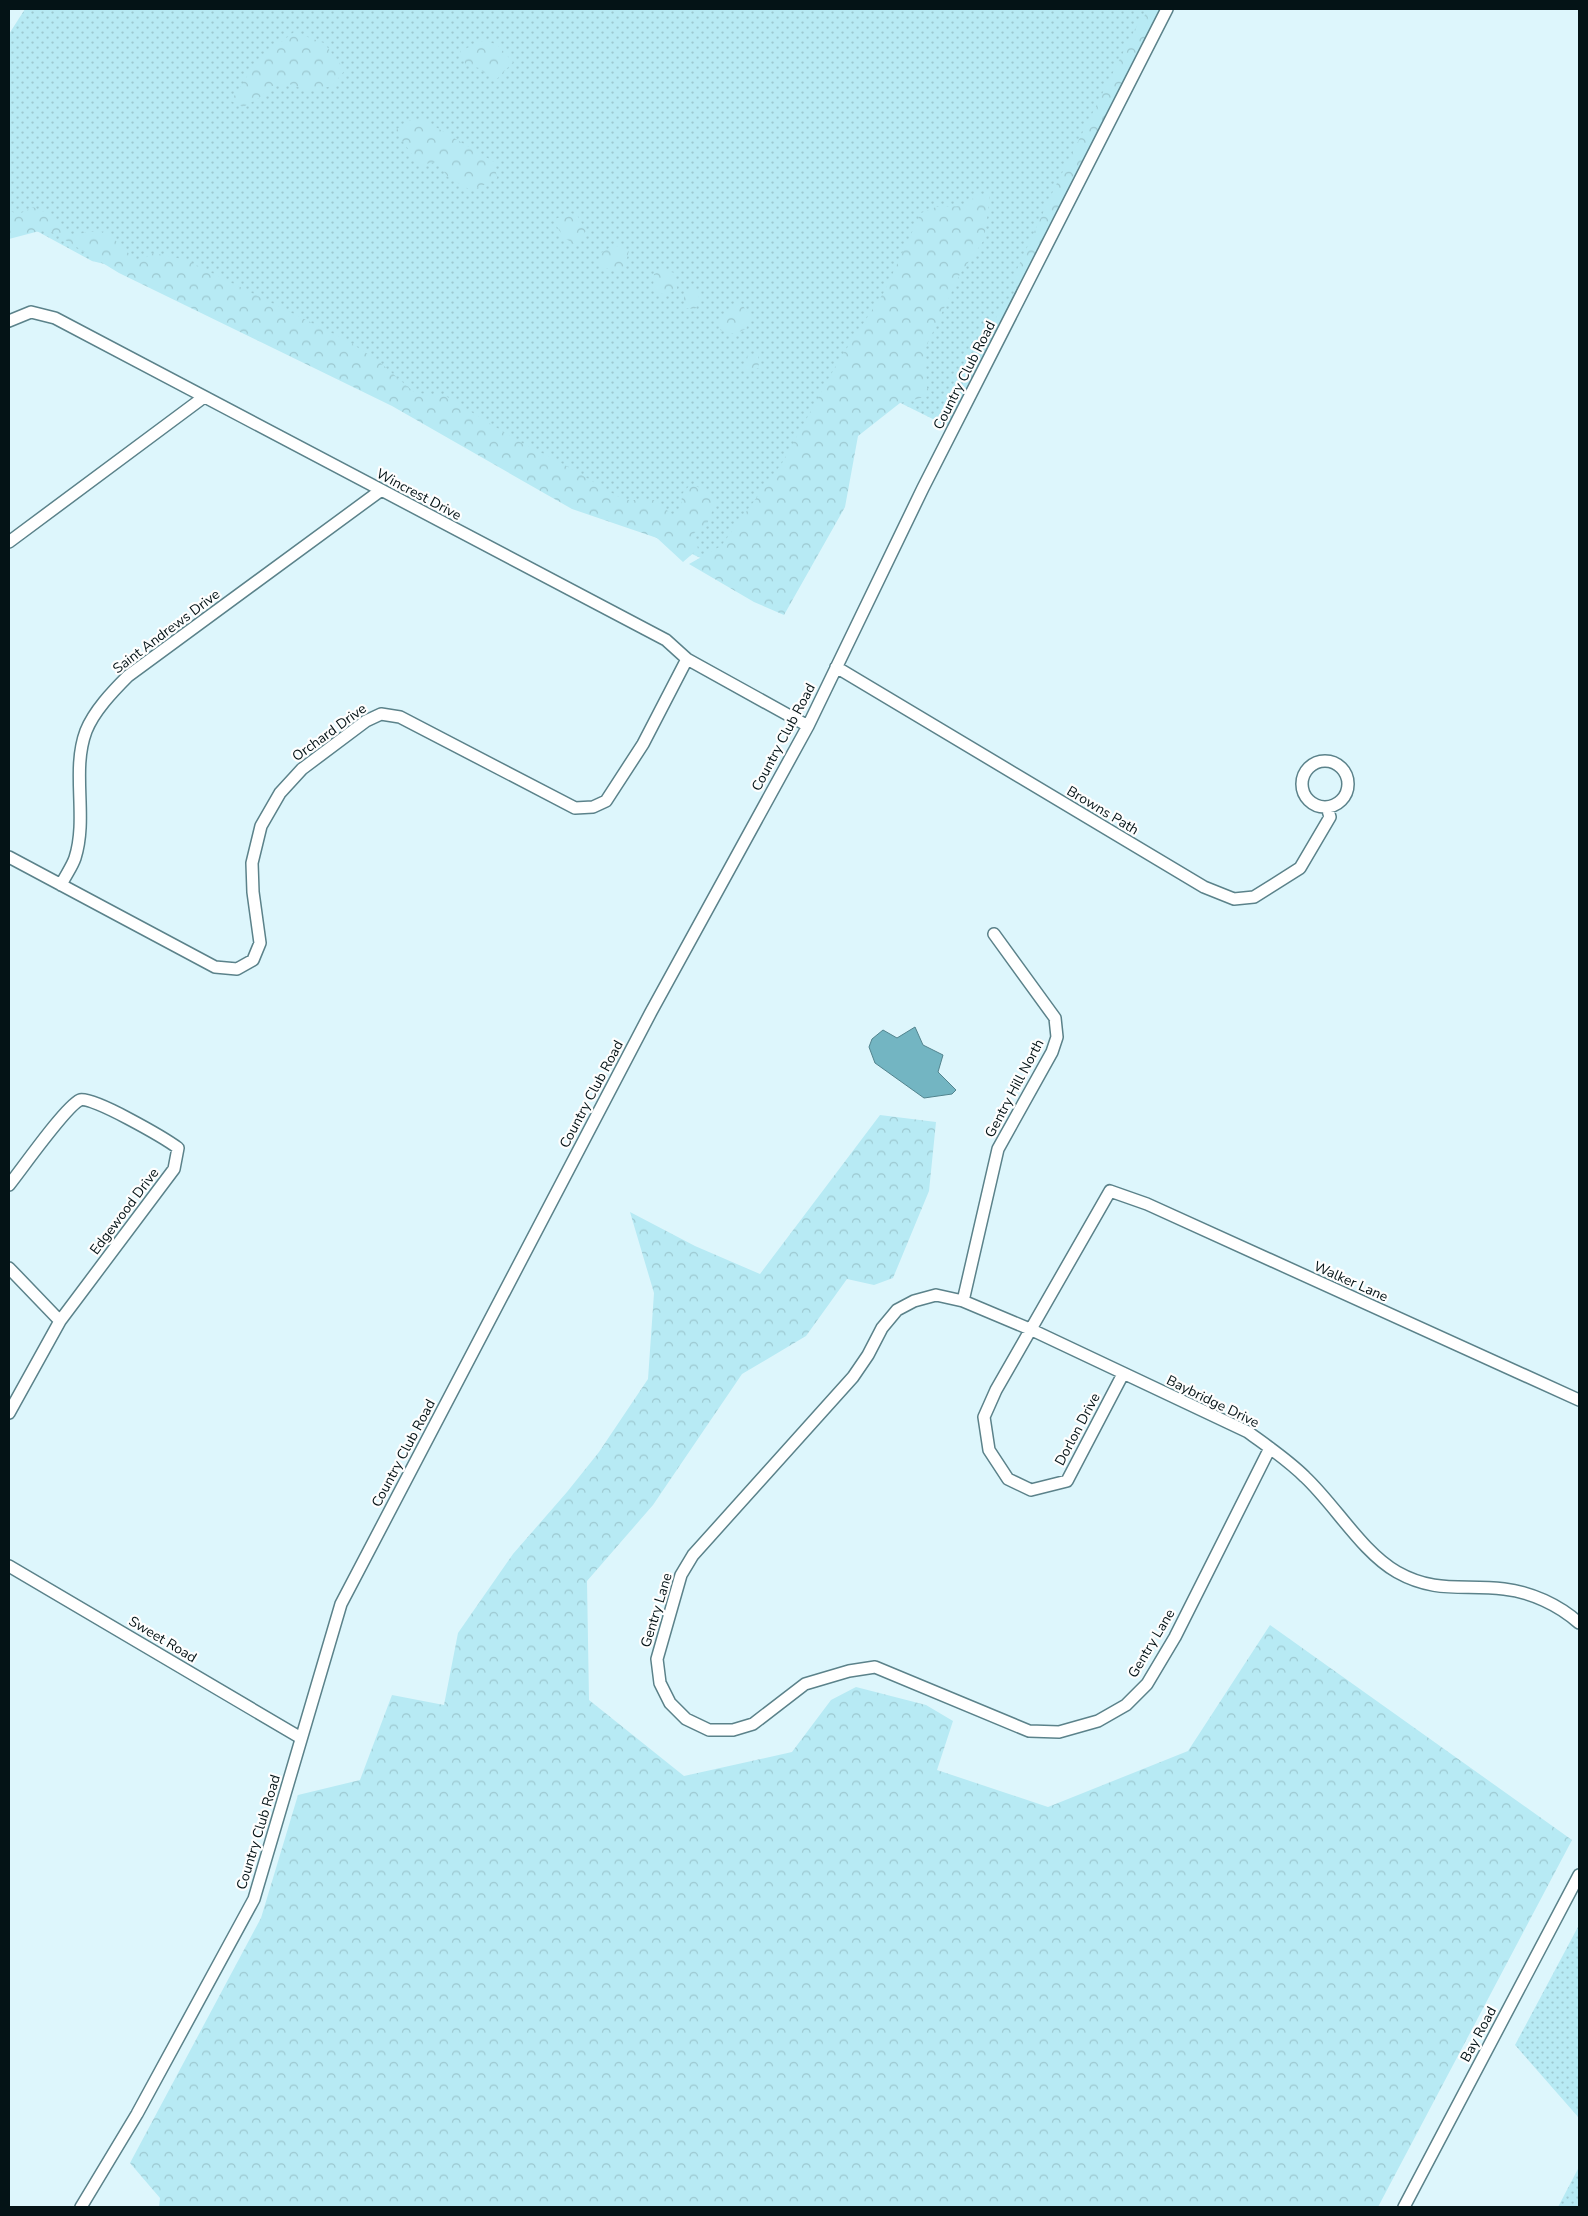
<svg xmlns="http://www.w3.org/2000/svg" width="1588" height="2216" viewBox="0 0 1588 2216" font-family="'Nunito Sans',sans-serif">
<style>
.grass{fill:url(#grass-dots)}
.forest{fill:url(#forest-crowns)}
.water{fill:#73b5c2;stroke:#52848e}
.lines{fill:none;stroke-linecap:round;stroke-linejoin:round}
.minor-casing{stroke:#5b828a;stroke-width:14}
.minor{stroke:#fff;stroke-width:11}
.labels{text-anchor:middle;stroke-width:4.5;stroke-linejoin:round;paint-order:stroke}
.street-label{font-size:14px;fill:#041316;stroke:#fefefe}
</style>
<defs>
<pattern id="grass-dots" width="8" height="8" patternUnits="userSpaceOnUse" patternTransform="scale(1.25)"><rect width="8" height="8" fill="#b7eaf4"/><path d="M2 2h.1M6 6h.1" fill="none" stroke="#9cc8d0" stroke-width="1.8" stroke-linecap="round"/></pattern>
<pattern id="forest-crowns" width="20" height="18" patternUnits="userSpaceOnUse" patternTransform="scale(1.25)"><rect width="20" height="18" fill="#b7eaf4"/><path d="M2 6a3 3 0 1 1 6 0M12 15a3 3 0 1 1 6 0" fill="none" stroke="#9cc8d0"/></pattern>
</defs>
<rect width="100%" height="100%" fill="#ddf6fc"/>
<!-- grass -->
<path class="grass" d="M25,9H1167L953,429L848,377L729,571L657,538L141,273L92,261L9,216V34Z
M1579,1925V2118L1515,2045Z
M1579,2167V2207H1558Z"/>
<!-- forest -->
<path class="forest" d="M1146,9H1160L1105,123L1022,285L1013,278L1054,189L1135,29L1145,15Z
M294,32L324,43L345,70L332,86L309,91L289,84L272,86L259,98L243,107L231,101L257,61Z
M485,40L497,45L513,62L495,81L479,68L466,65L460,51Z
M408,120H424L494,162L497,178L472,191L449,178L436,162L420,165L395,131Z
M977,195L990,196L984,240L960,274L925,349L927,388L933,395L900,403L858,436L845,507L784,615L754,602L689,564L721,546L782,463L839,360L884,292L921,213L936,207L964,206Z
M33,207L49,214L69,236L88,232H108L123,249L139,261L154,253L186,260L346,340L377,360L415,393L444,395L518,441L558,461L624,500H655L675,517L681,511L682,494L690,485L709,490L715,504L707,524L694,533L698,549L683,562L657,538L572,509L392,406L119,273L47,229L9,239V211L19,214Z
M570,213L577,215L586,231L575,244L564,238L553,220Z
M619,246L629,251L624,268L613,271L601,266L599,254L611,247Z
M663,270L675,273L677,289L666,295L653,291L654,274Z
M692,289L697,291L700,301L695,309L684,308V296Z
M740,301L750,317L746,329L734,334L720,330V319Z
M1004,302L1014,303L967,394L960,389Z
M748,355L758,356L759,368L745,371Z
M880,1115L936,1122L929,1191L893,1278L874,1285L847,1279L806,1336L742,1374L653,1505L587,1581L589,1700L684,1776L792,1752L831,1700L856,1687L926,1705L953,1721L937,1770L1048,1807L1188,1751L1270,1625L1572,1840L1378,2207H159L160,2198L130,2163L261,1918L298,1795L360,1780L392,1695L444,1705L458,1633L513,1554L567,1492L599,1452L648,1379L654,1293L630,1212L695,1246L760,1274Z"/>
<!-- water -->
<path class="water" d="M915,1027L923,1045L943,1055L938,1072L956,1090L952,1094L924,1098L875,1063L869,1047L872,1039L883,1030L897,1038Z"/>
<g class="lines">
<defs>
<path id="minor" d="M9,321L31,312L55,318L666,640L687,659L808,726
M9,542L204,397
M836,667L1204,887L1234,899L1254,897L1300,868L1330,817L1327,807
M1302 784a23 23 0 1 1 46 0a23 23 0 1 1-46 0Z
M9,857L215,967L237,969L253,960L260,943L253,892L252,863L261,826L280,793L302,769L366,721L381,714L400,717L575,808L593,807L606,801L643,744L687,659
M61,885C65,876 72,867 75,858C88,817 71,771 86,731C94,711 112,692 128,676L380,491
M9,1185C22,1169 65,1107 80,1100C91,1095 166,1139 178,1148L174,1169L60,1321L9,1268
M963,1301L998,1149L1052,1052L1057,1037L1055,1018L994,934
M1123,1374L1067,1481L1031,1490L1008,1479L989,1450L984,1417L996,1390L1110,1191L1147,1204L1579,1400
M9,1413L60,1321
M1270,1448L1175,1637L1147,1684L1126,1705L1098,1721L1059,1732L1029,1731L875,1667L849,1671L805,1684L753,1724L733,1730H709L686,1719L670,1703L660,1683L657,1659L681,1575L693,1555L853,1377L868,1355L882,1328L897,1310L914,1301L936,1295L963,1301L1032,1330L1248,1432C1267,1446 1288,1460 1305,1477C1335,1505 1362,1552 1397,1572C1436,1594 1464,1584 1504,1589C1531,1592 1559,1605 1579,1623
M9,1566L301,1738
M81,2207L137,2114L254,1899L341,1604L651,1012L808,726L923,488L1167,9
M1404,2207L1579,1875"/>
</defs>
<!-- minor casing -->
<use href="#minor" class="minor-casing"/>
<!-- minor -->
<use href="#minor" class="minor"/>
</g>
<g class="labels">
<!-- street labels -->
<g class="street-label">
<text transform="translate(964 375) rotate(-63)" y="5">Country Club Road</text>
<text transform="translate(419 494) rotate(28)" y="5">Wincrest Drive</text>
<text transform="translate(166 631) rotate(-37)" y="5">Saint Andrews Drive</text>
<text transform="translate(329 732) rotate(-36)" y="5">Orchard Drive</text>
<text transform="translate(783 737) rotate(-62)" y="5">Country Club Road</text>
<text transform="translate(1103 810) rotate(31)" y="5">Browns Path</text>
<text transform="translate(1014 1088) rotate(-62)" y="5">Gentry Hill North</text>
<text transform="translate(591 1094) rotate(-62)" y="5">Country Club Road</text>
<text transform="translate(124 1211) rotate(-53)" y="5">Edgewood Drive</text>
<text transform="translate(1351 1281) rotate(24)" y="5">Walker Lane</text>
<text transform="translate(1213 1401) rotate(26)" y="5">Baybridge Drive</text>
<text transform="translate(1077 1429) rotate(-62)" y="5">Dorlon Drive</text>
<text transform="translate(403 1453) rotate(-62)" y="5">Country Club Road</text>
<text transform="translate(656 1610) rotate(-73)" y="5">Gentry Lane</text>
<text transform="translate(163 1639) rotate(31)" y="5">Sweet Road</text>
<text transform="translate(1151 1643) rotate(-59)" y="5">Gentry Lane</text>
<text transform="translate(258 1832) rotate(-73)" y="5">Country Club Road</text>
<text transform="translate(1478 2034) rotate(-62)" y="5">Bay Road</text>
</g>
</g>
<!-- border -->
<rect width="1588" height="2216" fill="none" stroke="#041316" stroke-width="20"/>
</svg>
